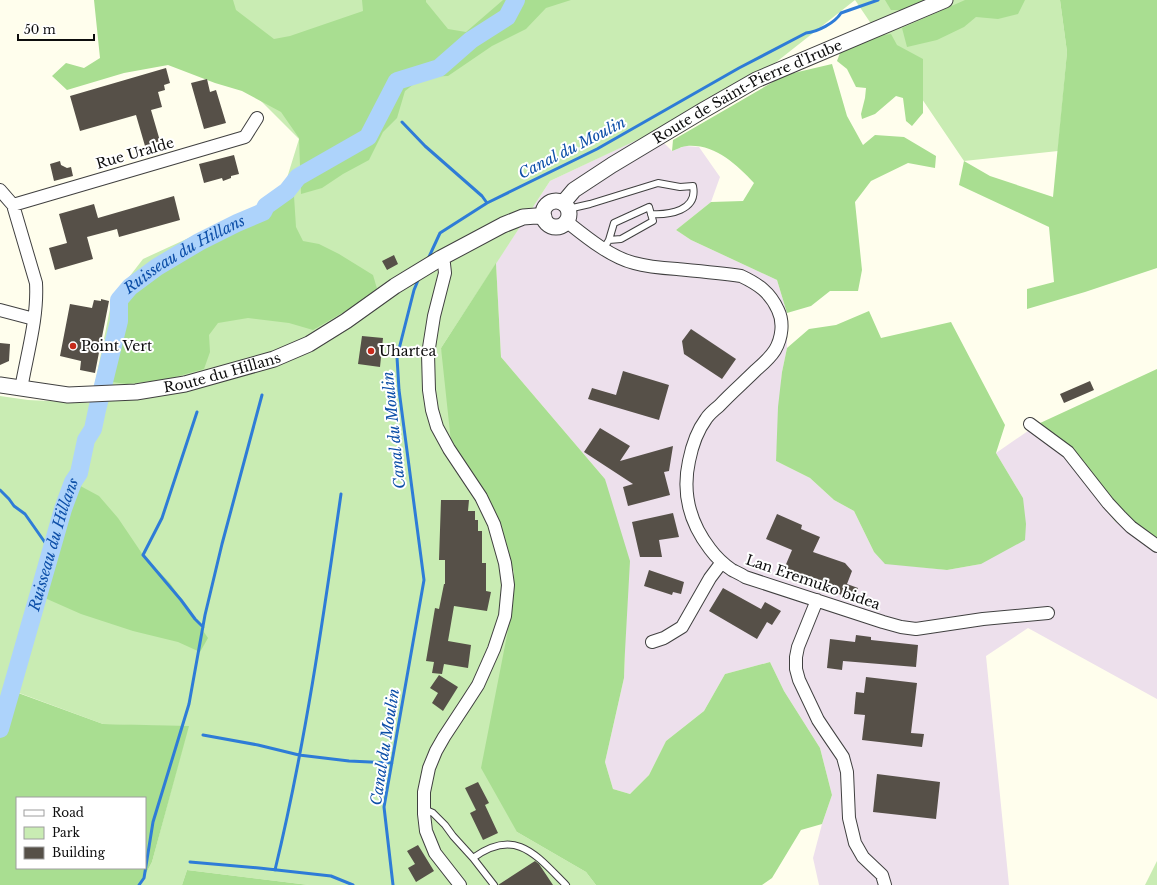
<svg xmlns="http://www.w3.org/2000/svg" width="1157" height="885" viewBox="0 0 1157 885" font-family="'Libre Baskerville',serif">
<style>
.industrial{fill:#ede0ec}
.green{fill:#c9ecb3}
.forest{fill:#a9de91;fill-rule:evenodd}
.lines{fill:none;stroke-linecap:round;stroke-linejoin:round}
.stream{stroke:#2e7cd7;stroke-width:3}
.river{stroke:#add3fb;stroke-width:18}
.building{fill:#565048}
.service-casing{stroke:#404040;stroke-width:8}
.minor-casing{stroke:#404040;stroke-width:14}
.tertiary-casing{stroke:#404040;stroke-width:17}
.service{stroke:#fff;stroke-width:6}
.minor{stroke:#fff;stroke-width:12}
.tertiary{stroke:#fff;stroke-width:15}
.poi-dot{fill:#c72a1b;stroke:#fff;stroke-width:1.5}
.labels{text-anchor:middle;stroke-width:4;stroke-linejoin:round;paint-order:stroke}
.street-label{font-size:14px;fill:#0d0d0d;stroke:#fff}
.poi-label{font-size:14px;fill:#0d0d0d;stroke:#fff;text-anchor:start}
.water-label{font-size:15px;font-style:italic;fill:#0d4fa8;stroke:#fff}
</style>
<rect width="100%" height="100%" fill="#fffeed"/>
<!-- industrial -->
<path class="industrial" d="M653,132L672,151L685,146L699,147L720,177L711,202L676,230L691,240L777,280L787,313V348L782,372L776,461L810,478L834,500L854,511L874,552L885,563L947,570L981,564L1023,498L996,453L1038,424L1115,521L1157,553V699L1028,628L986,656L1009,885H819L813,858L822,824L832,795L820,748L784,691L770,662L725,674L704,711L666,741L649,775L630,794L613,789L605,762L624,678L625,651L605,479L501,357L496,263L550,181Z"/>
<!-- green -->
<path class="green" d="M166,0H1060L1067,52L1058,151L964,161L855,0L737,93L550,181L441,348L514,569L509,625L517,832L586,872L596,885H309L187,870L182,885H140L152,862L188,727L103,724L11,690L0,712V396L28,400L91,403L112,299L143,259L232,218L266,206L287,178L299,139L240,80Z
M1157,861V885H1145Z"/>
<!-- forest -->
<path class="forest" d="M94,0H233L236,10L274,39L290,36L363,11L362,0H426V2L448,29L466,32L503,0H571L546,8L526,29L492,46L448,76L423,77L405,91L397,118L383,132L369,160L343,174L322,188L301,194L299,138L281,112L242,91L215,83L168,65L124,73L67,90L52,76L66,63L84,68L100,58Z
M885,0H933L910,10H891Z
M965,0H1025L1018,14L998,19L976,17L964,27L937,40L907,47L902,28Z
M1060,0H1157V268L1085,292L1027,309V289L1054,282L1049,227L959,185L964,161L990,176L1053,197L1067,52Z
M891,34L897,45L923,59V113L912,126L906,121L903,98L896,96L875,114L862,119L861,114L865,98L866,88L856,87L847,69L837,61L840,53L851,45L869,37Z
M832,64L847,116L863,145L875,135L904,137L936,156L935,168L908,163L871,181L855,202L862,270L858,291H830L811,306L787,313L777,280L691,240L676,230L711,202L743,201L754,183C736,164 715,144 687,146C682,146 676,150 672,151L673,140L785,75Z
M287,191L294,196L296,227L303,241L319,244L339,254L373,275L378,292L313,330L289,323L248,318L218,323L209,335L210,352L204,369L168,379L127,384L104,381L126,291L140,280L193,246L250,217Z
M496,263L501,357L605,479L630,561L625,651L624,678L605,762L613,789L630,794L649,775L666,741L704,711L725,674L770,662L784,691L820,748L832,795L822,824L801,830L772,878L762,885H596L586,872L517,832L481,768L509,625L514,572L497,519L451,442L441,348Z
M869,311L881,338L951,322L1005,425L996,453L1023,498L1026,524L1025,540L981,564L947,570L885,564L874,552L854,511L834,500L810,478L776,461L778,407L782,372L787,348L809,329L836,325Z
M1157,369V553L1115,521L1038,424Z
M73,482L99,496L118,518L143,555L170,583L208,638L200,652L178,642L133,631L81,614L38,595L63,509Z
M10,690L103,724L189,726L152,862L140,885H0V712ZM17,798H145V868H17Z
M187,870L309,885H182Z"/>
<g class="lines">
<!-- stream -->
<path class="stream" d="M402,122L425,146L482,196L487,203
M428,259L440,233L487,203L597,149L739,68L806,33C817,32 835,23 841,13L878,0
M197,412L162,518L143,555L181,600L195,619L203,627
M0,490L9,499L14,506L25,514L51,551
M203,735L258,745L299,755L349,761L392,763
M190,862L259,868L331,876L353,885
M275,870C305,746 323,620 341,494
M139,885L144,878L153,822L189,704L205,615L222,544L262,395
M393,885L384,807L424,580L399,390L397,357L414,290L419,278"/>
<!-- river -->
<path class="river" id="s1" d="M0,729L63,509L73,482L79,473L86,440L93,429L97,410L119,321V300L130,287L157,267L199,242L237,223L263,212L266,206L287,191L298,177L368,137L397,81L439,68L471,40L507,17L516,0"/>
</g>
<!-- building -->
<path class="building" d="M166,68L170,83L164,85L165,90L158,92L162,107L151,110L160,141L145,146L136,115L80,131L70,96Z
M207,79L210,92L216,90L226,123L204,129L191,83Z
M234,155L239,174L231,176V178L223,181L222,178L204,183L199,164Z
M60,161L61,165L67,168L71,167L73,176L54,181L50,164Z
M174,196L180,220L119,237L117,229L87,237L93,259L55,270L49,248L67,243L59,214L94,204L98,218Z
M394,255L398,264L387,270L382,261Z
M101,299L109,301L95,373L80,370L81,361L60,356L70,304L92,308L94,300L101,301Z
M691,329L736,359L722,379L684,354L682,341Z
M362,336L383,338L380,367L358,364Z
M0,343L10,344L9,361L0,365Z
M623,371L669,385L659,420L588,399L592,388L616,395Z
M1090,381L1094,390L1064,403L1060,394Z
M600,428L630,446L620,461L673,446L669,471L664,472L670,495L628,506L623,487L633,484L584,452Z
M441,500H469L468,511H475V520H478V531H482V563H486V591L491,592L487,611L454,606L448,641L471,645L468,668L444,664L442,674L432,673L434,662L426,661L435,608L439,609L444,584H445V560H439Z
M673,513L679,537L659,540L662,557H640L632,522Z
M777,514L802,525L801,529L820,537L813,552L845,563L852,571L847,584L858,588L854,599L836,593L837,588L803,577L784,569L792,550L766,539Z
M649,570L684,582L681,594L673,592L672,595L644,586Z
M723,588L761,609L765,602L781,611L772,625L767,622L757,639L709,611Z
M856,635L871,637V640L918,645L916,667L843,661L842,670L827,668L830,639L855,642Z
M439,675L458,687L443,711L432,703L438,693L430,688Z
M866,677L917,683L911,733L924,734L922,747L862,740L865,715L854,714L856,692L864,693Z
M877,774L940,782L936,819L873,812Z
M478,782L489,803L485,805L498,833L483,840L470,813L476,810L465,788Z
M418,845L434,871L416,882L408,868L415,864L407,851Z
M535,861L539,864L553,885H498Z"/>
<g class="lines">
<defs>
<path id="service" d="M568,209L590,204L658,183L680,187L693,186C698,211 669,215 651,214
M604,248L609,240L614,223L649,207L653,221L621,239L609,240
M424,809L433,813L445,825L453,836L473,858L494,885
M473,858C516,827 536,855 566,885"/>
<path id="minor" d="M0,190L13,205L36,283C38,318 27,354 21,389
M13,205L245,137L257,118
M566,221C585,236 610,257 634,263C648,267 662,268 677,269C698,271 720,273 741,276C758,284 770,292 778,310C784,322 782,338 775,350C770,358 763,364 756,370C744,382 731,393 719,406C714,410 709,414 706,419C697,431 692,446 689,461C682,493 690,523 710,549C716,557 723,564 732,570C736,572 741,574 745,577L883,622L901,627L916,629L983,619L1048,613
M441,258L444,264L445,273L434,316L428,354L429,390L432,410L437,427L449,449L481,497L494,524L505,563L508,585L505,616L494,649L478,685L467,702L444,737L436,751L429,768L424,792V814L426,831L435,853L460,885
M0,310L34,319
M1030,424L1068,452L1108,503L1121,517L1131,527L1157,546
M817,600L798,647L796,657V669L799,680L818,720L826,732L843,757L847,772L849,818L855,843L863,857L882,875L885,885
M652,642L664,638L682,627L710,578L722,562"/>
<g id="tertiary">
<circle cx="556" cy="214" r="13"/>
<path id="s2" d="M563,203L574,190L612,165L702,111L756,80L945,0"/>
<path id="s3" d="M0,385L68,395L136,392L185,384L274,359L309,344L346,321L395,286L441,258L503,225L523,217L536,216L544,217"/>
</g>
</defs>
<!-- service casing -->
<use href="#service" class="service-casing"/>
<!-- minor casing -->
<use href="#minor" class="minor-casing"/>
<!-- tertiary casing -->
<use href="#tertiary" class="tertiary-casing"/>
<!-- service -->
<use href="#service" class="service"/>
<!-- minor -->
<use href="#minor" class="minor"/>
<!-- tertiary -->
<use href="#tertiary" class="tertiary"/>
</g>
<!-- markers -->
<g class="poi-dot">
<circle cx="73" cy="346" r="4"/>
<circle cx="371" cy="351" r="4"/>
</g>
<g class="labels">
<!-- street labels -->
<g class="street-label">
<text dy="5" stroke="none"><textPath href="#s2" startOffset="217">Route de Saint-Pierre d'Irube</textPath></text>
<text transform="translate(135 153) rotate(-16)" y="5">Rue Uralde</text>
<text dy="5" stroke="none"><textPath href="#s3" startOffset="225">Route du Hillans</textPath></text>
<text transform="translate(813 582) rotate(19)" y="5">Lan Eremuko bidea</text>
</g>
<!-- poi labels -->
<g class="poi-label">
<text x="81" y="351">Point Vert</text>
<text x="379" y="356">Uhartea</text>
</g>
<!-- water labels -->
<g class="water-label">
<text transform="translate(572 148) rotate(-27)" y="5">Canal du Moulin</text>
<text dy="5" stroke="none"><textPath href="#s1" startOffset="528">Ruisseau du Hillans</textPath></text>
<text transform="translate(394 430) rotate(-96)" y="5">Canal du Moulin</text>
<text dy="5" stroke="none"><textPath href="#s1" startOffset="192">Ruisseau du Hillans</textPath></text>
<text transform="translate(385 747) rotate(-81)" y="5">Canal du Moulin</text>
</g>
</g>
<!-- legend -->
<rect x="16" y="797" width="130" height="72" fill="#ffffff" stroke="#9e9e9e"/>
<rect x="24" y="810" width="20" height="6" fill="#ffffff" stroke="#9e9e9e"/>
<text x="52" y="817" font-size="12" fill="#0d0d0d">Road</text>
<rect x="24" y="827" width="20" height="12" fill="#c9ecb3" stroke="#9e9e9e"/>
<text x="52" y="837" font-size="12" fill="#0d0d0d">Park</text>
<rect x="24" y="847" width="20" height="12" fill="#565048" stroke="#9e9e9e"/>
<text x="52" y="857" font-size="12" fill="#0d0d0d">Building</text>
<!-- scale -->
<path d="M18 34v6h76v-6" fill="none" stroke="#0d0d0d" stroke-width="2"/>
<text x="24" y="34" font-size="12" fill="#0d0d0d" stroke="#ffffff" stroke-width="3" paint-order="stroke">50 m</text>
</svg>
